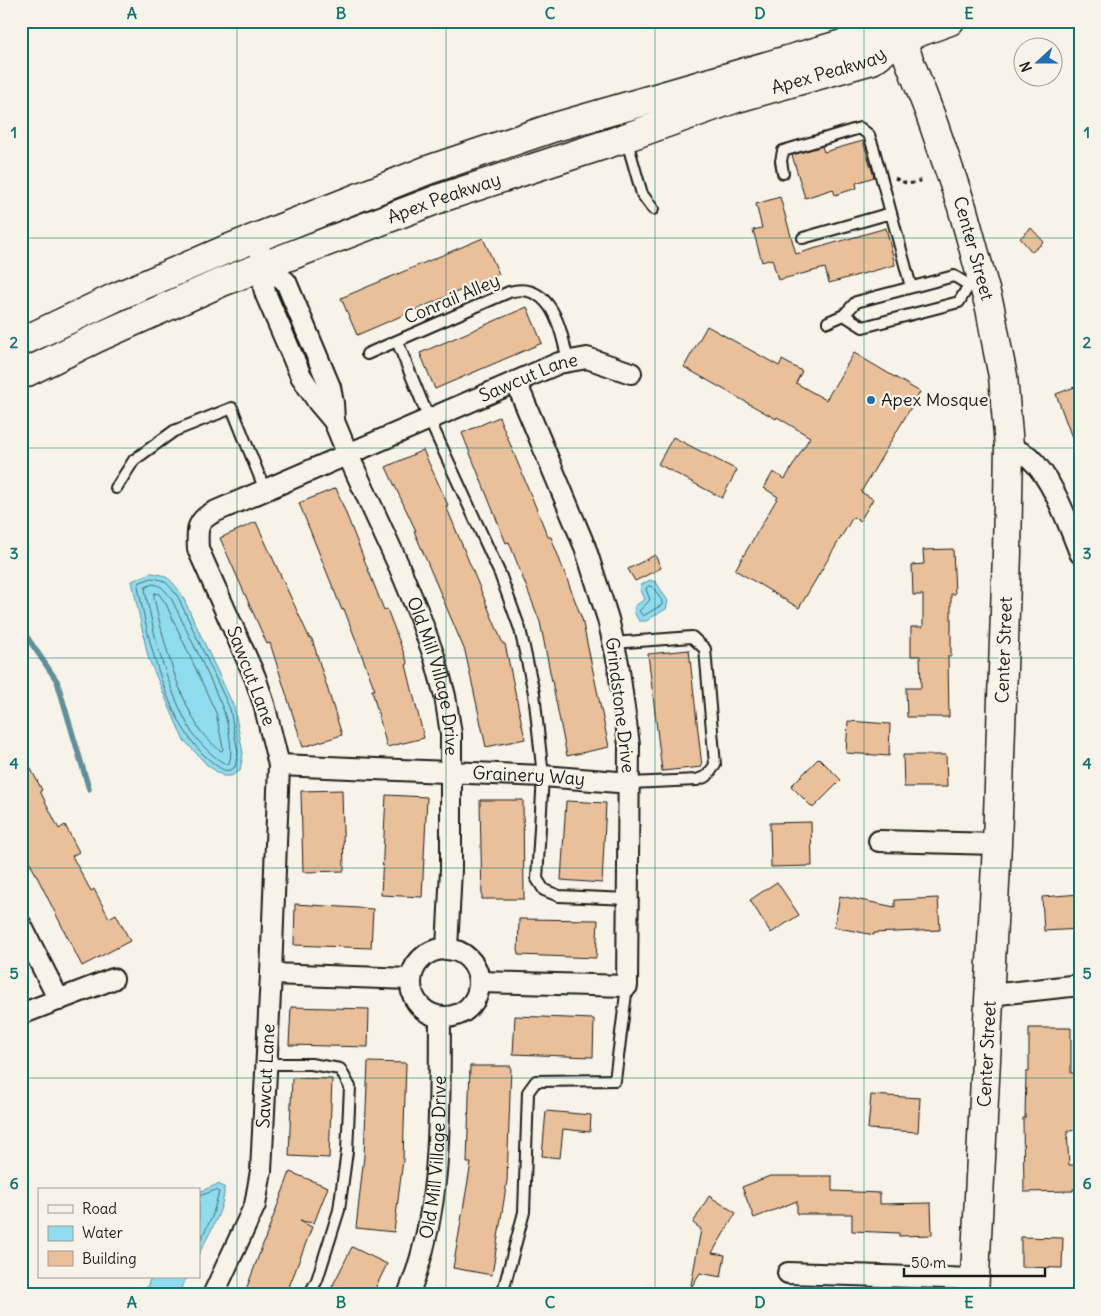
<svg xmlns="http://www.w3.org/2000/svg" width="1101" height="1316" viewBox="0 0 1101 1316" font-family="Delius,sans-serif">
<style>
.water{fill:#8fdcef;stroke:#618f9b}
.lines{fill:none;stroke-linecap:round;stroke-linejoin:round}
.shore{stroke:#4a6970;stroke-width:1}
.stream{stroke:#618f9b;stroke-width:5.5}
.building{fill:#e9c099;stroke:#1c1c1c}
.lane-casing{stroke:#1c1c1c;stroke-width:14}
.street-casing{stroke:#1c1c1c;stroke-width:24}
.secondary-casing{stroke:#1c1c1c;stroke-width:31}
.path{stroke:#1c1c1c;stroke-width:3;stroke-dasharray:4 4;stroke-linecap:butt}
.lane{stroke:#f7f3e8;stroke-width:10}
.street{stroke:#f7f3e8;stroke-width:20}
.secondary{stroke:#f7f3e8;stroke-width:28}
.grid{fill:none;stroke:#0f766e;stroke-width:1;stroke-opacity:0.55}
.poi-dot{fill:#1f6fb2;stroke:#f7f3e8;stroke-width:2}
.labels{text-anchor:middle;stroke-width:4.5;stroke-linejoin:round;paint-order:stroke}
.street-label{font-size:18px;fill:#1c1c1c;stroke:#f7f3e8}
.poi-label{font-size:18px;fill:#1c1c1c;stroke:#f7f3e8;text-anchor:start}
.neatline{fill:none;stroke:#0f766e;stroke-width:2}
.grid-label{font-size:16px;text-anchor:middle;font-weight:bold;fill:#0f766e}
</style>
<rect width="100%" height="100%" fill="#f7f3e8"/>
<filter id="ink" filterUnits="userSpaceOnUse"><feTurbulence type="fractalNoise" baseFrequency=".02" numOctaves="2"/><feDisplacementMap in="SourceGraphic" scale="10" xChannelSelector="R" yChannelSelector="G"/><feConvolveMatrix kernelMatrix="1 2 1 2 8 2 1 2 1" color-interpolation-filters="sRGB"/></filter>
<g filter="url(#ink)">
<!-- water -->
<path class="water" d="M151,573C168,574 173,582 182,595L234,707L243,753L240,771L231,776H223L207,765L183,739L148,657L132,581Z
M650,580L656,582L668,601L666,609L646,621H639L634,612L635,606L645,599L640,589L641,585Z
M218,1184L224,1187C226,1207 207,1237 199,1254V1192Z
M151,1277H187L178,1295H144Z"/>
<g class="lines">
<!-- shore -->
<path class="shore" d="M152,578C166,579 170,586 178,597L230,709L238,753L235,767C226,774 221,769 212,762C167,728 148,639 138,586L139,583Z
M153,584C163,585 167,593 172,600C189,636 208,672 223,709C227,720 235,755 228,765C218,762 197,741 191,731C172,696 159,657 151,618C149,608 146,598 145,588Z
M649,586L653,587L662,601V605L643,616L639,611L650,600L646,589Z
M155,593L159,594L166,604L216,713L223,748L222,751L219,750C212,743 203,736 198,727C175,687 164,642 154,598Z
M199,1196L216,1190L219,1192L212,1217L199,1243"/>
<!-- stream -->
<path class="stream" d="M21,628L57,681L89,789"/>
</g>
<!-- building -->
<path class="building" d="M863,141L874,177L856,183L857,188L835,195L833,189L805,198L792,155L822,146L824,152Z
M780,197L796,254L886,228L895,265L829,283L825,268L778,280L772,259L762,262L753,230L762,228L756,204Z
M1031,228L1044,242L1032,252L1020,238Z
M483,238L499,274L357,335L341,298Z
M527,307L542,343L435,389L420,353Z
M707,326L779,366L782,360L802,371L796,383L826,400L854,353L920,392L861,492L873,499L860,521L853,517L799,608L735,570L778,497L764,488L773,472L785,479L810,437L777,417L776,419L684,367Z
M1080,385V454H1078L1056,394Z
M499,417L548,537H551L582,619L609,747L567,756L540,622L509,542L506,543L462,433Z
M673,437L737,470L722,498L658,464Z
M423,450L448,505L446,506L503,644H505L525,739L486,747L465,651L414,531H416L386,467Z
M336,488L384,610L387,609L408,664L406,665L424,738L387,747L372,690H375L344,609L342,610L299,503Z
M256,522L310,639H312L342,735L303,747L270,643L267,644L220,538Z
M953,549L955,594H951V656H948L949,717H907L906,688H921L920,656H911V627H923V595H913L912,565L924,564L923,550Z
M655,555L661,568L635,581L628,569Z
M689,650L702,767L662,771L648,654Z
M848,721L890,724L889,756L846,753Z
M21,750L42,790L40,791L59,829L65,825L79,852L72,856L91,891L94,889L109,918L116,914L130,941L82,966L21,845Z
M903,755H946L947,787H904Z
M819,758L841,780L813,808L791,786Z
M342,790L344,871L303,872L301,791Z
M386,795L427,797L422,897L381,895Z
M480,800H523L524,899H482Z
M566,801L606,803L602,883L561,880Z
M811,822L812,866L771,867L770,823Z
M777,882L799,915L771,933L750,900Z
M1080,894V929L1044,931L1042,897Z
M840,896L895,907V900L938,898L940,930L874,933V935L834,927Z
M295,904L373,909L371,948L294,945Z
M519,919L598,920L596,958L518,955Z
M291,1007L369,1009L368,1047L289,1045Z
M515,1016L594,1019L593,1057L513,1054Z
M1029,1028H1071V1073H1080V1130L1067,1131L1069,1165H1080V1189H1073V1191L1024,1192L1023,1118H1025L1026,1072H1029Z
M368,1062L406,1063L403,1160L394,1232L356,1228L364,1156Z
M470,1066H511L507,1181L492,1275L453,1268L471,1163H467Z
M292,1078L332,1079L329,1158L289,1156Z
M871,1095L920,1098L918,1132L868,1129Z
M546,1111L591,1115L590,1132L563,1129L560,1158L542,1156Z
M290,1172L328,1187L314,1223L300,1221L312,1227L286,1295H244Z
M770,1176H832V1191L880,1193V1204L931,1203L932,1235L899,1236V1233L852,1231V1214H797V1201L754,1218L742,1187Z
M709,1196L736,1213L712,1253L725,1255L721,1277L700,1273L692,1286L691,1285L701,1229L693,1223Z
M1021,1237L1063,1238L1062,1268L1021,1267Z
M352,1247L387,1264L372,1295H328Z"/>
<g class="lines">
<defs>
<path id="lane" d="M626,138L642,194L653,209
M783,173L781,161L783,151L860,128L869,135L874,150L911,287
M803,238L891,213
M969,285L959,302L863,327L844,315L856,302L954,276L969,285L981,281
M828,322L844,315
M397,341L429,419L500,574L520,629L534,693L543,776L537,879L544,890L559,896L628,899
M367,354L509,292C552,280 562,332 568,362
M116,488L134,460L174,431L232,408L265,490
M613,643L692,637L705,649L715,765L707,776L697,780L630,783
M266,1064H311L340,1069L350,1087L347,1151L339,1210L317,1280L309,1295
M502,1295L524,1212L528,1092L536,1081L615,1080L627,986"/>
<g id="street">
<path d="M255,238L266,266L264,288L266,295L301,376L318,402L334,421"/>
<path id="s1" d="M266,266L286,282L330,387L333,403L334,421L348,455L398,564L418,612L435,659L445,696L451,734V869L447,949"/>
<path d="M1009,446C1015,450 1023,453 1029,457C1053,479 1068,523 1080,553"/>
<path id="s2" d="M279,765L543,776L630,783"/>
<path d="M879,841L997,844"/>
<path d="M21,925L59,1000"/>
<circle cx="445" cy="983" r="34"/>
<path d="M271,974L410,979"/>
<path d="M480,982L627,986L629,745L618,663L608,619L585,547L516,382"/>
<path d="M990,995L1080,985"/>
<path d="M21,1014L113,979"/>
<path d="M788,1273L975,1279"/>
<path id="s3" d="M213,1295L255,1205L261,1171L271,974L279,765L264,704L255,677L198,549C197,530 196,521 214,512L559,363L587,358L631,373"/>
<path id="s4" d="M408,1295C444,1207 439,1110 440,1018"/>
</g>
<g id="secondary">
<path id="s5" d="M894,21L930,114L962,207L990,308L998,352L1003,376L1009,446L1007,553L997,844L974,1295"/>
<path d="M21,342L116,297L225,250L428,170L552,128L853,41L864,39H900"/>
<path id="s6" d="M21,375L99,337L222,282L441,198L616,141L737,98L872,60L900,39L950,21"/>
</g>
</defs>
<!-- lane casing -->
<use href="#lane" class="lane-casing"/>
<!-- street casing -->
<use href="#street" class="street-casing"/>
<!-- secondary casing -->
<use href="#secondary" class="secondary-casing"/>
<!-- path -->
<path class="path" d="M895,178C909,186 910,184 925,179"/>
<!-- lane -->
<use href="#lane" class="lane"/>
<!-- street -->
<use href="#street" class="street"/>
<!-- secondary -->
<use href="#secondary" class="secondary"/>
</g>
</g>
<!-- grid -->
<path class="grid" d="M237,21V1295M446,21V1295M655,21V1295M864,21V1295M21,238H1080M21,448H1080M21,658H1080M21,868H1080M21,1078H1080"/>
<!-- markers -->
<circle class="poi-dot" cx="871" cy="400" r="5"/>
<g class="labels">
<!-- street labels -->
<g class="street-label">
<text dy="6" stroke="none"><textPath href="#s6" startOffset="864">Apex Peakway</textPath></text>
<text dy="6" stroke="none"><textPath href="#s6" startOffset="459">Apex Peakway</textPath></text>
<text dy="6" stroke="none"><textPath href="#s5" startOffset="241">Center Street</textPath></text>
<text transform="translate(452 299) rotate(-23)" y="6">Conrail Alley</text>
<text dy="6" stroke="none"><textPath href="#s3" startOffset="1158">Sawcut Lane</textPath></text>
<text transform="translate(1004 650) rotate(-88)" y="6">Center Street</text>
<text transform="translate(251 676) rotate(69)" y="6">Sawcut Lane</text>
<text dy="6" stroke="none"><textPath href="#s1" startOffset="449">Old Mill Village Drive</textPath></text>
<text transform="translate(620 705) rotate(83)" y="6">Grindstone Drive</text>
<text dy="6" stroke="none"><textPath href="#s2" startOffset="250">Grainery Way</textPath></text>
<text transform="translate(987 1054) rotate(-87)" y="6">Center Street</text>
<text dy="6" stroke="none"><textPath href="#s3" startOffset="229">Sawcut Lane</textPath></text>
<text dy="6" stroke="none"><textPath href="#s4" startOffset="141">Old Mill Village Drive</textPath></text>
</g>
<!-- poi labels -->
<g class="poi-label">
<text x="881" y="406">Apex Mosque</text>
</g>
</g>
<!-- margin -->
<rect width="1101" height="1316" fill="none" stroke="#f7f3e8" stroke-width="55"/>
<!-- legend -->
<rect x="38" y="1188" width="162" height="90" fill="#f7f3e8" stroke="#9f9d96"/>
<rect x="48" y="1205" width="25" height="8" fill="#f7f3e8" stroke="#9f9d96"/>
<text x="82" y="1214" font-size="15" fill="#1c1c1c">Road</text>
<rect x="48" y="1226" width="25" height="15" fill="#8fdcef" stroke="#9f9d96"/>
<text x="82" y="1238" font-size="15" fill="#1c1c1c">Water</text>
<rect x="48" y="1251" width="25" height="15" fill="#e9c099" stroke="#9f9d96"/>
<text x="82" y="1264" font-size="15" fill="#1c1c1c">Building</text>
<!-- north arrow -->
<g transform="translate(1038 62) rotate(249)"><circle r="24" fill="#f7f3e8" stroke="#9f9d96"/>
<path d="M0-4L9 19L0 12L-9 19Z" fill="#1f6fb2"/>
<text y="-8" font-size="14" font-weight="bold" text-anchor="middle" fill="#1c1c1c">N</text>
</g>
<!-- scale -->
<path d="M904 1268v8h141v-8" fill="none" stroke="#1c1c1c" stroke-width="2.5"/>
<text x="911" y="1268" font-size="15" fill="#1c1c1c" stroke="#f7f3e8" stroke-width="4" paint-order="stroke">50 m</text>
<rect x="28" y="28" width="1046" height="1260" class="neatline"/>
<g class="grid-label">
<text x="132" y="19">A</text>
<text x="341" y="19">B</text>
<text x="550" y="19">C</text>
<text x="760" y="19">D</text>
<text x="969" y="19">E</text>
<text x="14" y="138">1</text>
<text x="1087" y="138">1</text>
<text x="14" y="348">2</text>
<text x="1087" y="348">2</text>
<text x="14" y="559">3</text>
<text x="1087" y="559">3</text>
<text x="14" y="769">4</text>
<text x="1087" y="769">4</text>
<text x="14" y="979">5</text>
<text x="1087" y="979">5</text>
<text x="14" y="1189">6</text>
<text x="1087" y="1189">6</text>
<text x="132" y="1308">A</text>
<text x="341" y="1308">B</text>
<text x="550" y="1308">C</text>
<text x="760" y="1308">D</text>
<text x="969" y="1308">E</text>
</g>
</svg>
